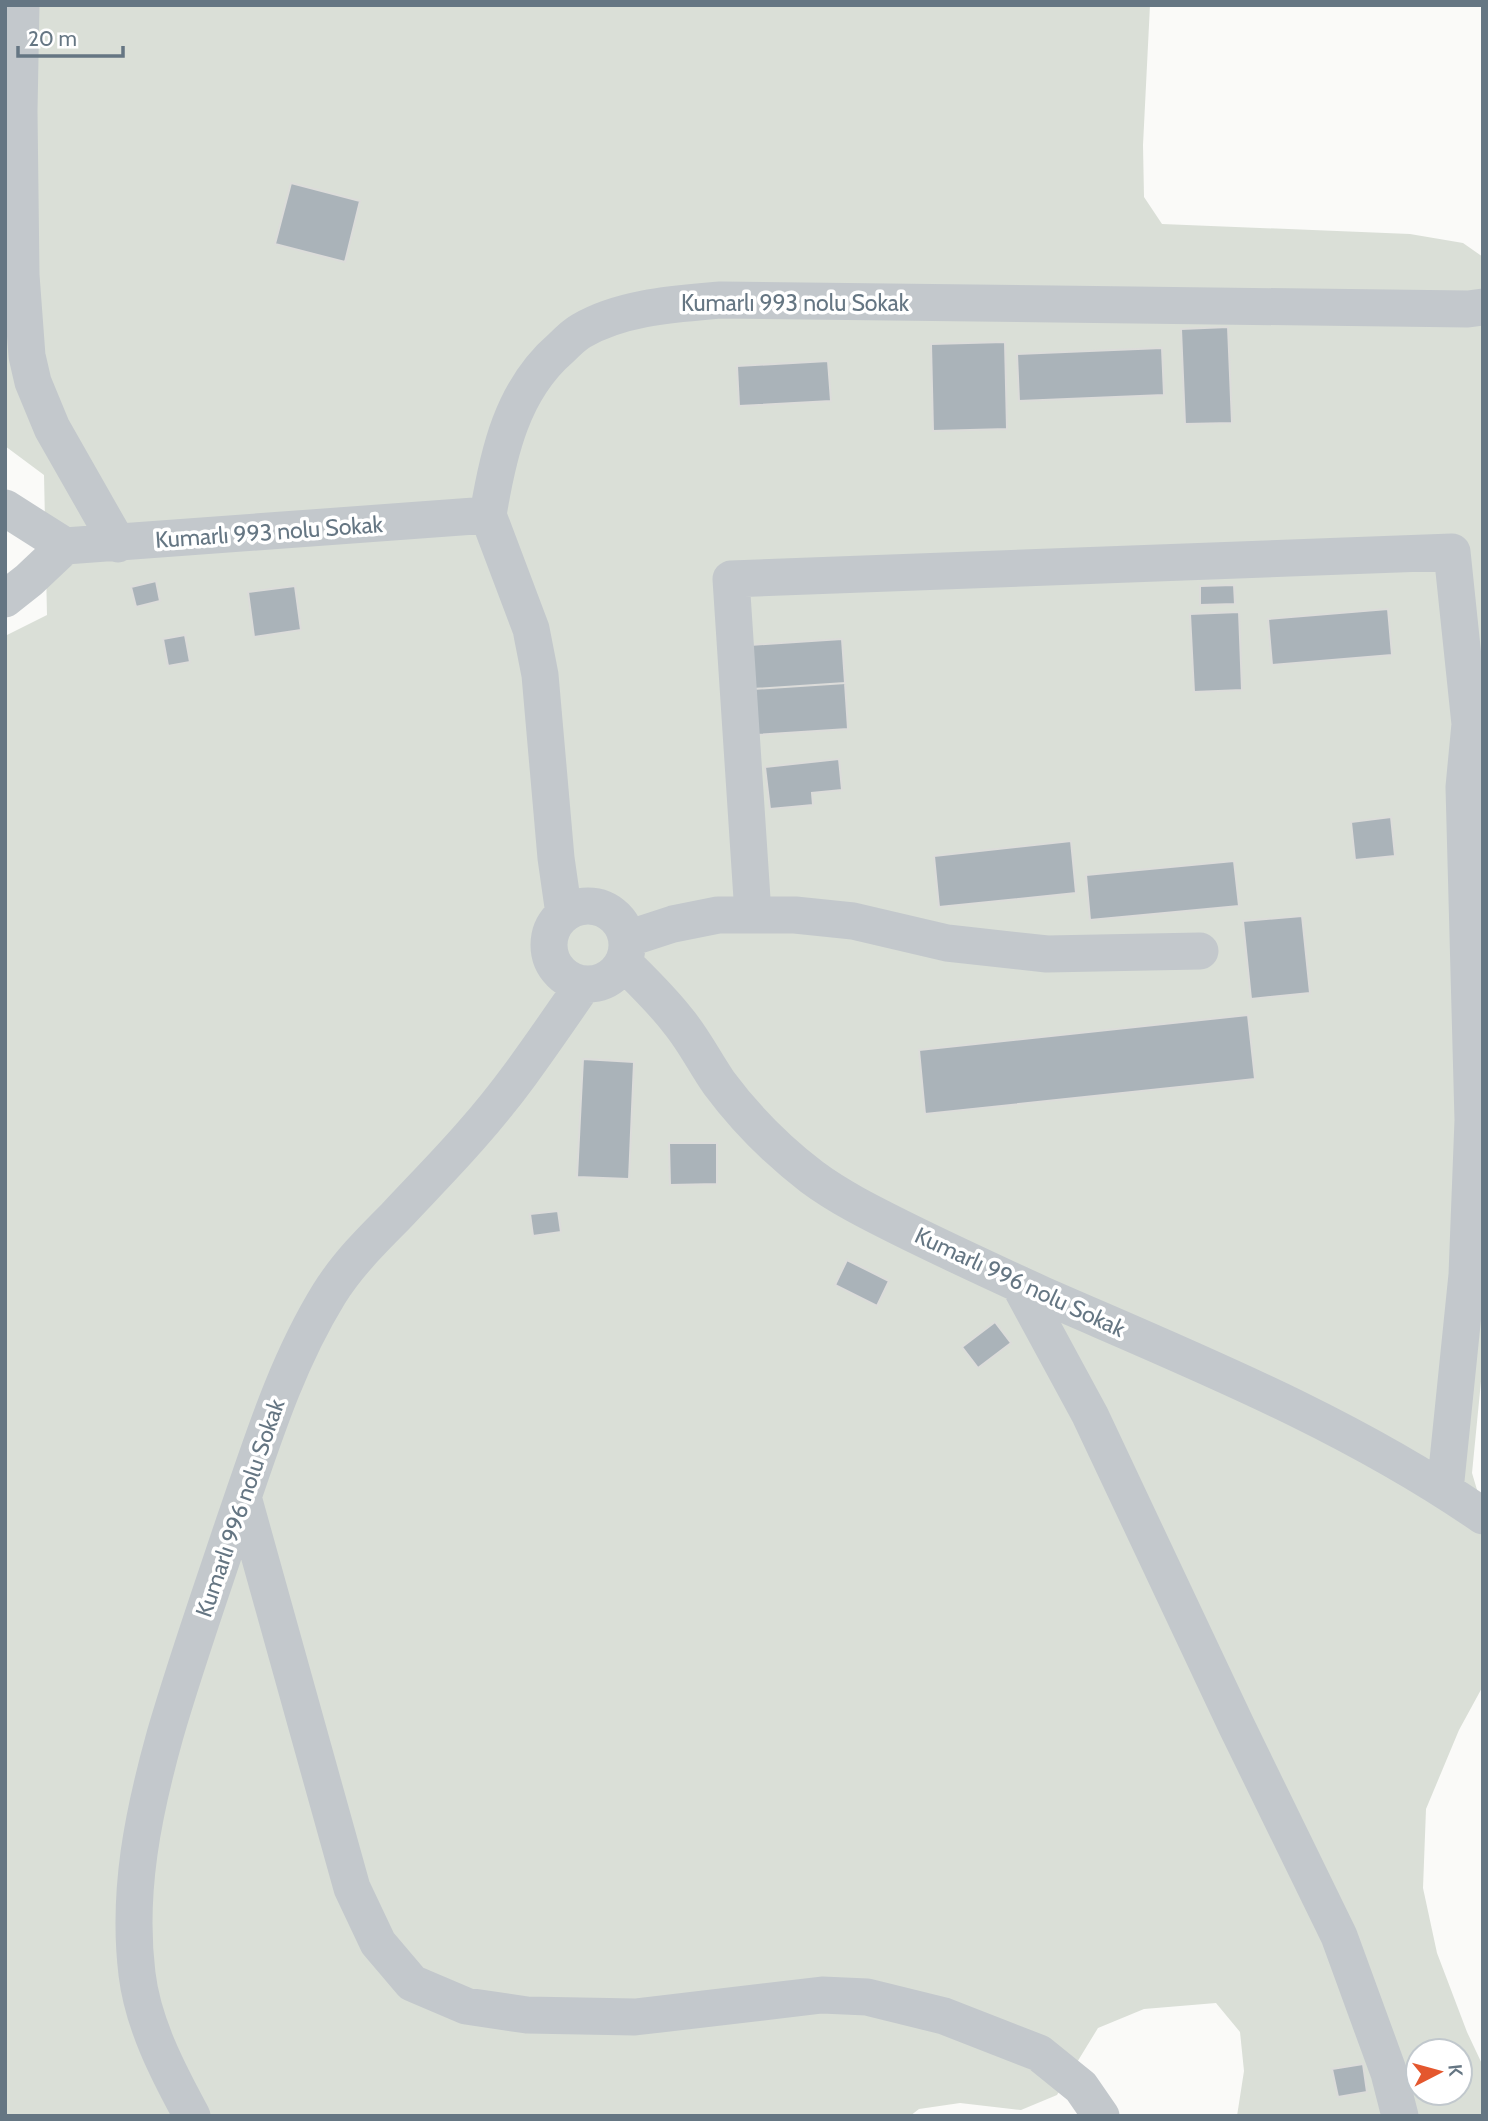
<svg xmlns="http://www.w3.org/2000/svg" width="1488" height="2121" viewBox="0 0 1488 2121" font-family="Cabin,sans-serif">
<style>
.green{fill:#dadfd7;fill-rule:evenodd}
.building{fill:#aab3b9;stroke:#dcdcda;stroke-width:2}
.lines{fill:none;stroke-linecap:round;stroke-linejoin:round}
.minor{stroke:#c3c8cc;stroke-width:37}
.labels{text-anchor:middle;stroke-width:7;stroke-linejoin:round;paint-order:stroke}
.street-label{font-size:23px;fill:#657683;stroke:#fff}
</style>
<rect width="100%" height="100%" fill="#fafaf8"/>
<!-- green -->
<path class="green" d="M5,5H1150L1143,145L1144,197L1162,224L1410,234L1463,243L1483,257V1361L1472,1473L1483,1510V1686L1459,1730L1426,1809L1423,1888L1437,1953L1467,2032L1483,2066V2116H1237L1244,2071L1240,2032L1216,2003L1144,2009L1098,2028L1057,2095L1021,2110L960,2103L919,2109L910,2116H5V636L47,615L44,475L5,446ZM1418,2051H1460V2093H1418Z"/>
<!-- building -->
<path class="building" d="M291,183L360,201L345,262L275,244Z
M1228,327L1232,423L1185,424L1181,329Z
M1005,342L1007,429L933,431L931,344Z
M1162,348L1164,395L1019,401L1017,354Z
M828,361L831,401L739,406L737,366Z
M156,581L160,601L136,607L131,587Z
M1234,585L1235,604L1200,605V586Z
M295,586L301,630L254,637L248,592Z
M1388,609L1392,655L1272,665L1268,619Z
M1239,612L1242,690L1194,692L1190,614Z
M185,635L190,662L168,666L163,639Z
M842,639L845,683L753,689L750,645Z
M845,683L848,729L756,735L753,689Z
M839,759L842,790L812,793L813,805L770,809L765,767Z
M1391,817L1395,856L1355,860L1351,822Z
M1071,841L1076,893L939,907L934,856Z
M1234,861L1239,906L1090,920L1086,875Z
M1302,916L1310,993L1251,999L1243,921Z
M1248,1015L1255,1079L925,1114L919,1050Z
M583,1059L634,1062L629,1179L577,1177Z
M669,1143H717V1184L670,1185Z
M558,1211L561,1232L533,1236L530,1214Z
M847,1260L889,1281L877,1306L835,1285Z
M995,1322L1011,1343L978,1368L962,1347Z
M1363,2064L1367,2092L1338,2097L1332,2069Z"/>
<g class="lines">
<!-- minor -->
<path class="minor" d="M21,5L19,111L21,275L27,356L33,382L52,428L118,544
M5,508L65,546L29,580L5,599
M488,515L531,629L540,675L556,858L564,914
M65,546L488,515C498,454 512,390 561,348C567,342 574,335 581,331C622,307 675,304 721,300L1468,309L1483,307
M549 945a39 39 0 1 1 78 0a39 39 0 1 1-78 0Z
M753,914L731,579L1452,552L1470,724
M627,939L673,924L718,915H795L853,921L947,943L1047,954L1200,951
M624,963C643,982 662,1000 678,1021C694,1040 705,1063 719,1083C745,1118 778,1151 812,1177C839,1197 869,1212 899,1227C947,1251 995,1273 1043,1295C1194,1361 1347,1422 1483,1516
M1019,1284L1090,1415L1237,1727L1339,1936L1389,2073L1400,2116
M1445,1490L1467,1275L1473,1120L1464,787L1470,724L1478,701
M243,1497L352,1888L378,1943L412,1983L466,2006L527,2015L635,2017L822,1995L867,1997L944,2016L1039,2053L1081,2087L1101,2116
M192,2116C168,2072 143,2024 137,1974C127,1892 143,1814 165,1735C185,1666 209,1598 232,1529C260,1449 284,1367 329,1294C347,1265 371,1241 395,1217C421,1189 448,1162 473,1133C514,1087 548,1035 583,985"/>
</g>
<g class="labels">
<!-- street labels -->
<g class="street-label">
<text x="795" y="311">Kumarlı 993 nolu Sokak</text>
<text transform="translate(269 532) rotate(-4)" y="8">Kumarlı 993 nolu Sokak</text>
<text transform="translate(1020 1282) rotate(25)" y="8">Kumarlı 996 nolu Sokak</text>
<text transform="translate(240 1508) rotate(-71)" y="8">Kumarlı 996 nolu Sokak</text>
</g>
</g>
<!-- border -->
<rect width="1488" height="2121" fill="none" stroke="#657683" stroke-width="14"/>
<!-- north arrow -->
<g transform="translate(1439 2072) rotate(84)"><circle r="33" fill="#ffffff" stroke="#c1c8cd" stroke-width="2"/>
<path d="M0-5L12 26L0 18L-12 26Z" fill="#e4572e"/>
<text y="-10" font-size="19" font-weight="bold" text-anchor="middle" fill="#657683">K</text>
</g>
<!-- scale -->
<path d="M18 46v10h105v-10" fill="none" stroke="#657683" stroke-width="3.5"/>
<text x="28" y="46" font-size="21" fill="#657683" stroke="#ffffff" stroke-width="5" paint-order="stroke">20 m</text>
</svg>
